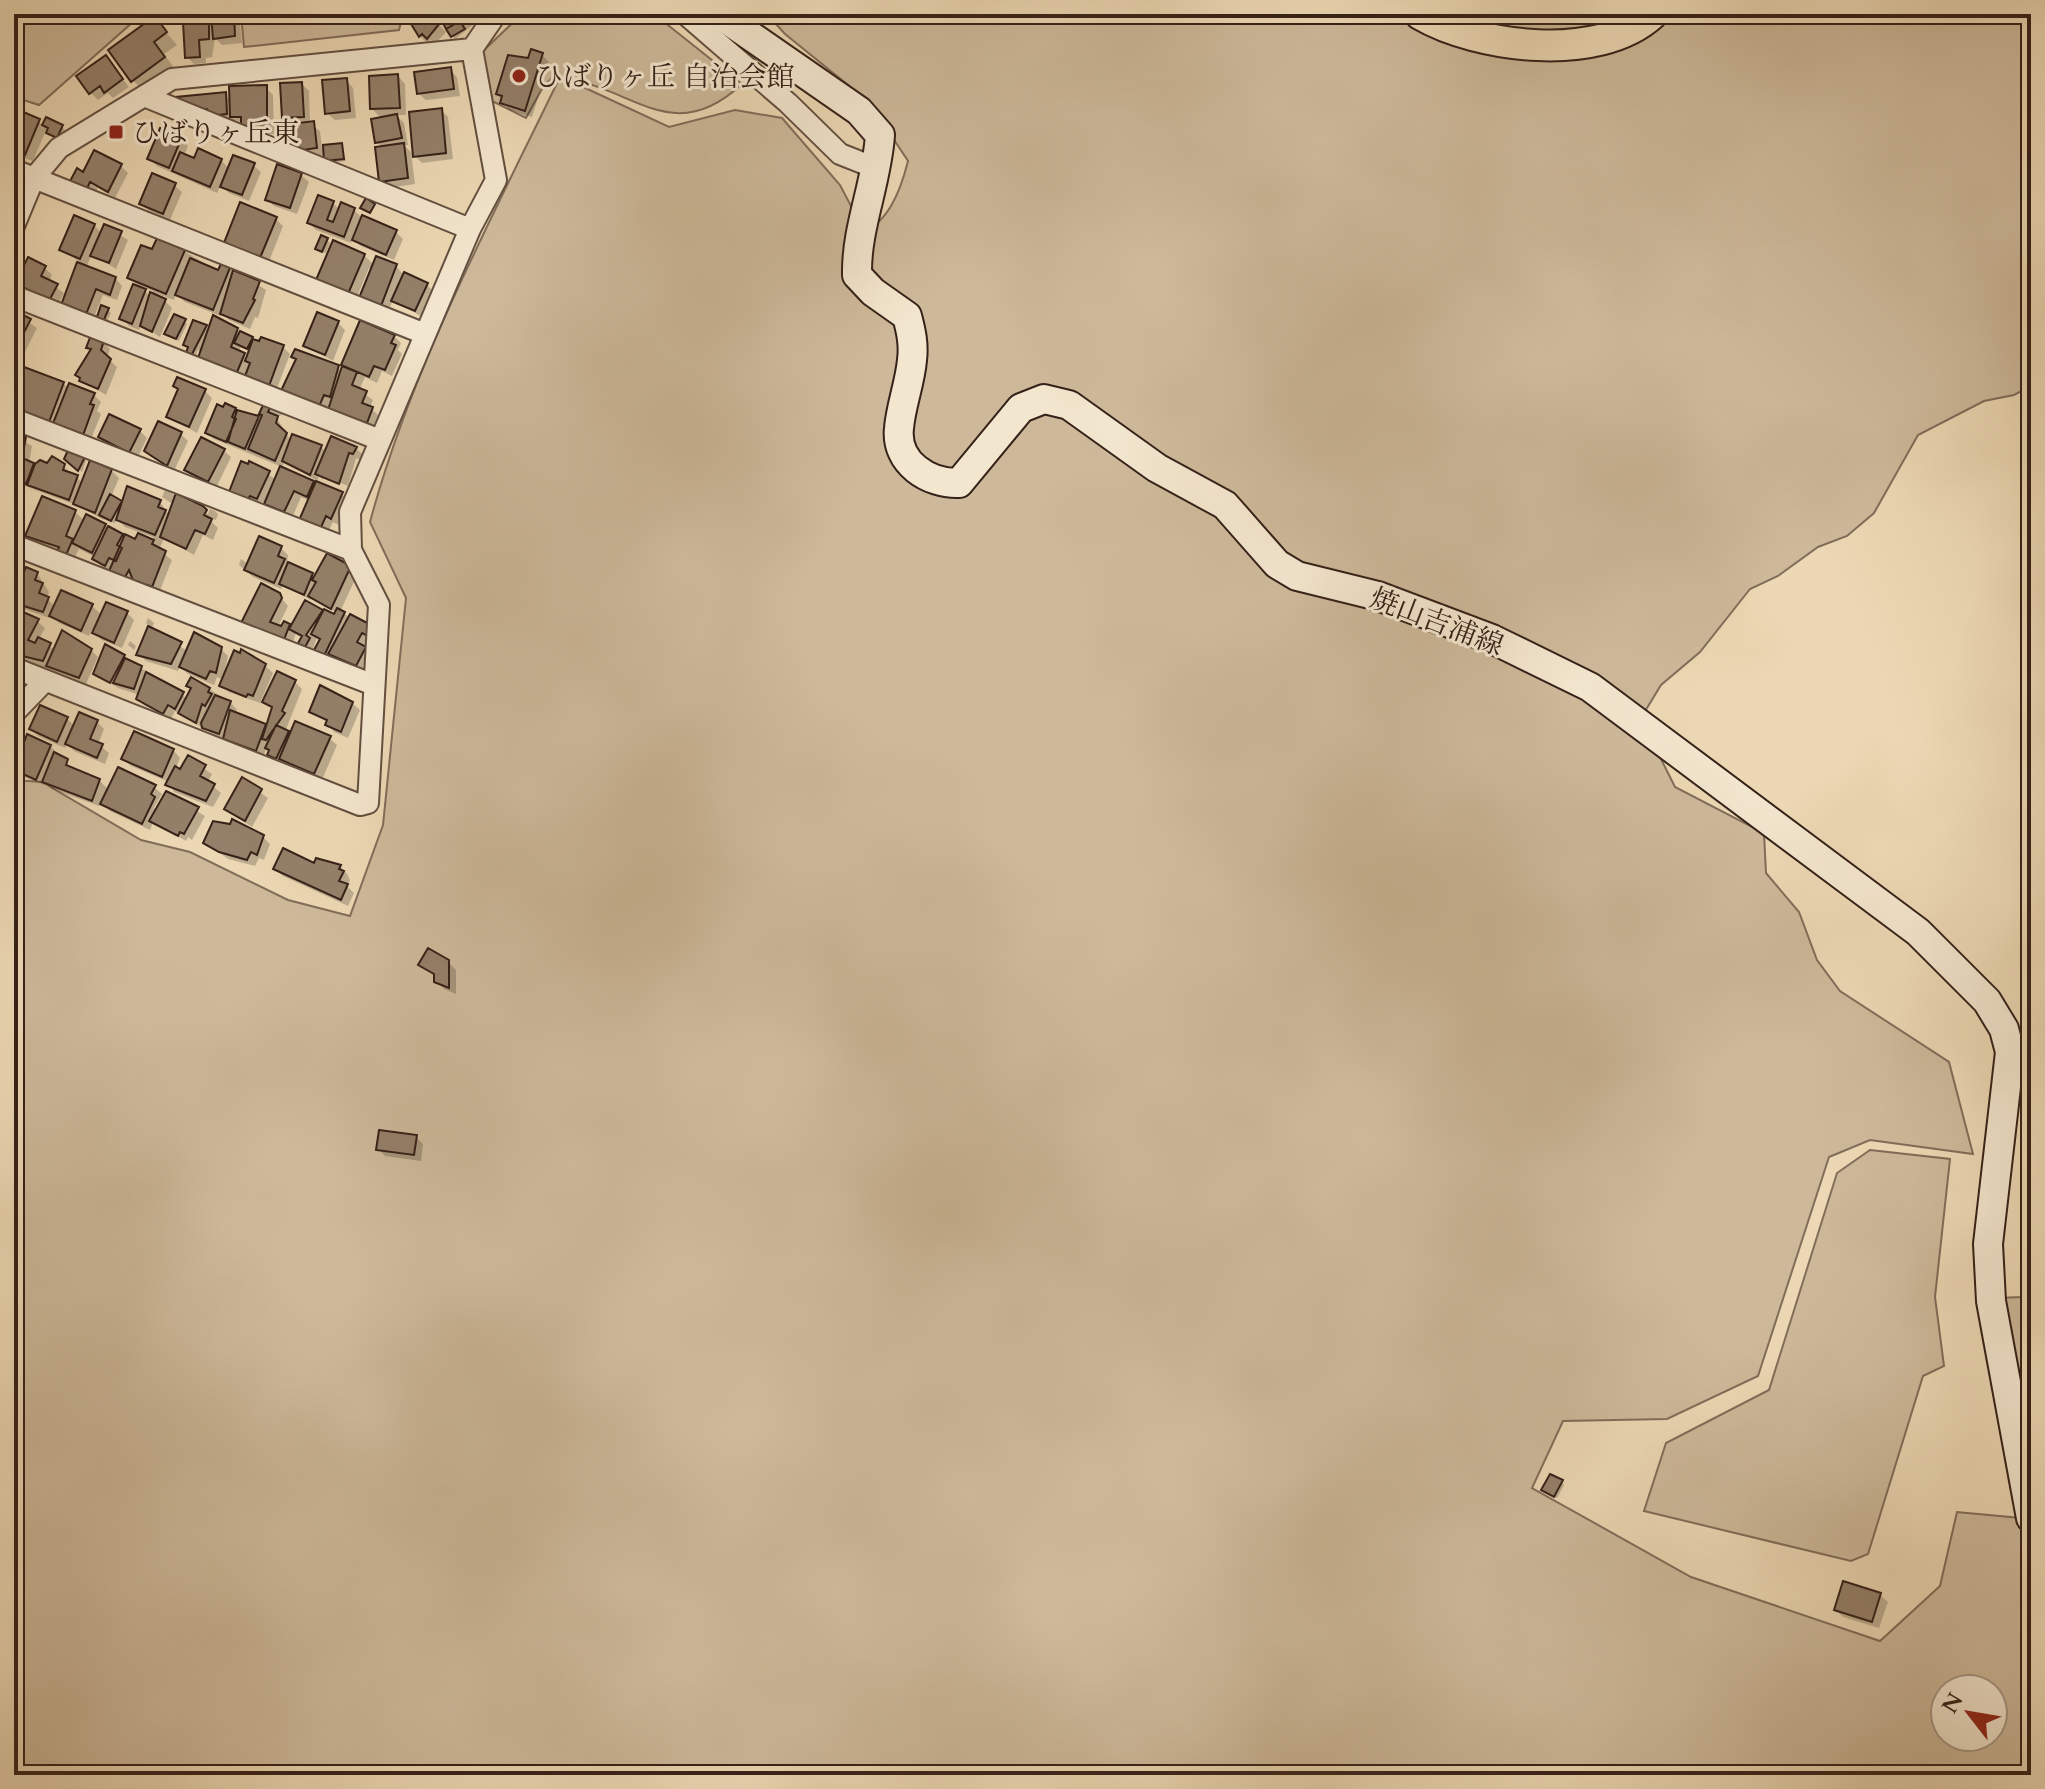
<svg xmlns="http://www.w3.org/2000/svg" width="2045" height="1789" viewBox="0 0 2045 1789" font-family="Cardo,'Noto Serif JP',serif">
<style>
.green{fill:#cdb99a;stroke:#816d5a;stroke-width:2;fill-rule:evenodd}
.shadow{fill:#0003;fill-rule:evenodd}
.building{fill:#94806a;stroke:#352119;stroke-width:2}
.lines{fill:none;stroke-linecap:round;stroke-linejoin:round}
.street-casing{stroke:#634f40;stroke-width:24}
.secondary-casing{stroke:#352119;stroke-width:32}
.primary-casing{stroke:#352119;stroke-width:34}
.street{stroke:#f3e6ce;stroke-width:20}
.secondary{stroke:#f3e6ce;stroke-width:28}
.primary{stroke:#ecd8b4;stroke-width:30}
.poi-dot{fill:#8f2418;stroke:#f3e6ce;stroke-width:3}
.labels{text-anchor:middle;stroke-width:6;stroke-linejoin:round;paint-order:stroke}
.poi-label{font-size:28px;fill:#352119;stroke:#f3e6ce;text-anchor:start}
.street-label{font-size:28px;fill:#352119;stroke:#f3e6ce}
</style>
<rect width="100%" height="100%" fill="#ecd8b4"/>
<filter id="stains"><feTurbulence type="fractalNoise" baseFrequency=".0025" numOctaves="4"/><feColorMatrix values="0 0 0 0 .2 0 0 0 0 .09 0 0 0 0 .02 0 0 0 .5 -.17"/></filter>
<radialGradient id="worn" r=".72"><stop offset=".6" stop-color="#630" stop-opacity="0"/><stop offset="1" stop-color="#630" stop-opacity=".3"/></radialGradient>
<!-- green -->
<path class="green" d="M14,14H142L39,105L14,97Z
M241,14H403L399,30L244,47Z
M522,14H654L742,84C673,148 634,88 566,79L669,127L735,110L782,118L840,185L851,206L857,237C888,223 900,193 908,161L869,102L785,34L767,14H2031V386L2014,395L1984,401L1918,435L1874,513L1847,536L1818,547L1778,576L1750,589L1700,652L1661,685L1644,713L1646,729L1675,787L1764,833L1766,873L1799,912L1817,960L1840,991L1949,1062L1973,1154L1870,1140L1829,1157L1758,1376L1667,1419L1563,1421L1532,1488L1691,1577L1880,1641L1940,1586L1957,1512L2031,1519V1775H14V780L42,782L141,840L190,852L288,900L350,916L383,825L406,598L370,522C412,366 490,222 560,77L555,75L543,87L526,118L488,99L482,52ZM1945,1689H1993V1737H1945Z
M1870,1150L1950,1159L1935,1297L1944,1366L1923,1376L1868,1554L1851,1561L1644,1511L1666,1443L1769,1390L1837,1173Z
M2031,1271V1450L1998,1298L2022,1297Z"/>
<!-- shadow -->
<path class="shadow" d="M180,14H239L242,43L222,45L215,38L212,57L206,58V63L194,64L187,57L185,25Z
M414,14H429L446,32L435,44L431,40L427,43L414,30L418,27Z
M440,14H469L474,24L455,39Z
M154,18L177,45L164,54L175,69L144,92L133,80Z
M542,55L549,62L532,117L509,110L498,94L529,60Z
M106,57L129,87L113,98L108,93L98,100L91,93Z
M450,70L457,77L460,96L426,100L418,93Z
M398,76L405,84L406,115H396L404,123L408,145H404L411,152L415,184L388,188L381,181L383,148L377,142L382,119L372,109Z
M346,80L353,88L356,118L335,120L327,113Z
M302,84L309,91L310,124L320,131L322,147L341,145L346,161L329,163L326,155L304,157L279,140L292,126L284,117Z
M266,88L273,95L274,134H251L243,123L236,120L217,122L186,112L225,95L232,101Z
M14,110L44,125L62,127L65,130L60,140L46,130L33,161L14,155Z
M441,110L448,117L453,159L422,163L415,156Z
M181,139L188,146L184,156L195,161L221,160L229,169L253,165L261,172L249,201L229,193L221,185L217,193L157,166L149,158Z
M121,166L128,173L115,198L98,188L92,199L78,191L84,174Z
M301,175L309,182L297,214L274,206L267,199Z
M174,185L182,192L170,220L149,211L141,204Z
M333,203L340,210H354L361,217L396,232L403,239L394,260L361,246L353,238L351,243L316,230L309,223Z
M276,219L283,226L268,264L233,249Z
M94,225L102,234L105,226L128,240L116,269L92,254L86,268L115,278L122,286L117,300L103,295L95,315L108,310L111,313L106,324L95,316L93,323L63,307L80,262L61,250Z
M327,240L330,243L326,253L364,255L374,265L396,266L403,274L426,284L434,292L422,317L393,300L388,312L369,304L372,270L369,268L356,299L326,287L329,255L321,251Z
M184,251L219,272L230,267L266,290L258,318L255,317L250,329L229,320L222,313L221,316L185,302L176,294L174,300L158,294L172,308L160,337L141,325L139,330L129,326L121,318L142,290L130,278L153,252ZM140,286L153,291L151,297Z
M29,259L45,268L52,275L49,282L64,293L57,307L17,283Z
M14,312L37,328L24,354L14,349Z
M184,321L187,324L179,341L167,334Z
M194,322L210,331L237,330L255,342L283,347L290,354L276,391L254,383L246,375L242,383L198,350L194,360L190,359V348L185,344ZM241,347L250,351L248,359L238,353Z
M338,323L345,330L333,361L306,345Z
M394,336L401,343L398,350L402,354L392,376L382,371L377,383L365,377L359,390L373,400L370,407L379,416L374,429L293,406L298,361L294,357L341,370L342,365Z
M103,342L110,349L107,358L117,367L106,395L81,380L92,351L88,347Z
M63,383L69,389L94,395L101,402L97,411L101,414L89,444L14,409V398Z
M205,391L212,398L197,433L168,417Z
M270,408L284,414L276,417L291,441L321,447L326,452L356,448L363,455L361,460L356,458L348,486L323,476V480L319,476L317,481L285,461L282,467L214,439L207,432L235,410L262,421Z
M140,431L147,438L137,459L100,437Z
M181,434L188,441L174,471L146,451Z
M14,435L32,446L29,463L36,468L63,466L83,483L111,470L119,478L111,497L123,505L160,502L170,516L174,505L162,497L165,490L208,514L210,509L215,511L218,514L216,520L207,517L218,528L213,540L203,535L194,555L164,538L159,550L172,560L159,593L132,585L101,566L95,557L79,549L73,561L59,551L34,543L27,536L75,512L85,521L105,526L125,539L150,542L153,537L125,527L117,519L115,523L102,519L76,505L14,482Z
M223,450L231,457L216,488L187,470Z
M83,458L86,461L82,472L66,459Z
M250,463L277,480L313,483L341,494L349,501L339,525L333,522L325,539L310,501L301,497L292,518L265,502H258L255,506L239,498Z
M281,548L288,555L287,564L316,578L350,568L357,575L340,612L372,628L364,648L372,656L363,672L334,657L332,662L323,657L317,638L311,654L300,645L303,638L296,633L290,651L250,632L279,595L288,606L278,627L288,626L292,629L306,603L339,618L340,615L312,597L311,600L283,585L281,589L253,577L239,565L241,559L249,565Z
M37,573L49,592L46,598L56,607L92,606L102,615L127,613L134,620L122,648L102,640L92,630L89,636L59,623L51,615L50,618L14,606V574Z
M14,611L37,621L45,628L39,639L55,650H91L98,657L86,684L14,656Z
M148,618L154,623L151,630L188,651L221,649L228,656L224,674L242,652L265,666L273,673L260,703L229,692L222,685L224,680L217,677L214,685L188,674L180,666L178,671L146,661L139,654L150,627L146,623Z
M130,641L136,646L134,650L128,645Z
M123,656L188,699L209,689L230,702L237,710L235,715L268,727L273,710L265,702L278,674L295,682L302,689L285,732L291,736L329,738L337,745L322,780L288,765L281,758L279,760L273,757L267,747L263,757L233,746L175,711L171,719L145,706L138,699L140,695L118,688L96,674Z
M352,703L360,710L348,738L334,732L328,723L312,712Z
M67,719L75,726L97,722L104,729L98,744L109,753L105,764L74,751L67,743L65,748L38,736L31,729Z
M28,737L50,746L73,770L99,780L109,790L154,787L162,794L154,808L157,810L167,793L205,816L192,840L188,837L186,841L153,822L150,830L110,811L101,802L99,806L52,789L45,782L44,785L21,776L14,769Z
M173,750L180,758L176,768L181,771L188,758L212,774L208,782L221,793L213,807L174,792L169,782L131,766L124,759Z
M242,780L268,798L252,827L226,809Z
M263,837L270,844L264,860L259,858L255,866L228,859L205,842Z
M315,866H340L347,874L350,880L347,886L354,893L348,906L283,876L275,869Z
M448,962L456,970V994L444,989L436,977L421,965Z
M416,1137L423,1144L421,1161L385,1156L378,1149Z
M1562,1482L1564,1485L1557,1498L1547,1493Z
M1880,1595L1888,1602L1879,1628L1843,1617L1836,1610Z"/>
<!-- building -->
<path class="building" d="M178,14H206V18L178,21Z
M211,14H234L235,36L213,39Z
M413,14H431L440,23L427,39L422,34L419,37L408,19Z
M438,14H468L469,16L446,29Z
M155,16L167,32L154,42L165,57L131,82L108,50Z
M205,21L204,24H209V39L199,40L200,57L185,58L183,22Z
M460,21L465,29L451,37L446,29Z
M531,49L543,53L525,111L500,103L502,96L496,94L508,55L528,58Z
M106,55L123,79L104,93L100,86L89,94L76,76Z
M451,67L454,89L417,94L414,72Z
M398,74L400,108L370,109L369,76Z
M347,78L350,111L325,114L322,80Z
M302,82L304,117L282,118L280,83Z
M267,85V128H241V117H230L229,86Z
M226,92L227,114L208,116L207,109L190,111L176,105V97Z
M14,108L40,119L25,155L14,153Z
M442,108L446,153L413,157L409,112Z
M397,114L402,138L375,143L371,119Z
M46,117L63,125L57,138L46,133L48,128L42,125Z
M314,121L317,148L295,151L293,139L277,141L275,126Z
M160,128L182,137L169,168L147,159Z
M342,143L344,159L324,161L323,145Z
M404,143L408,178L379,182L375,147Z
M198,148L222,159L210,187L172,171L180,152L194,158Z
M94,150L122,164L108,192L90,182L85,193L68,185L77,168L83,172Z
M233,155L255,163L242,195L220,187Z
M277,164L302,173L290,208L265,200Z
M152,173L176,183L163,214L139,204Z
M318,195L334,201L327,220L333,222L341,202L355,208L344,237L307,223Z
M366,198L375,204L370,213L360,208Z
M240,202L277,217L260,258L224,243Z
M74,215L95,224L80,259L59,250Z
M362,215L397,230L386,255L352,240Z
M104,224L122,231L109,263L90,256Z
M321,235L328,238L322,252L315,249Z
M157,238L185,250L166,294L127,278L141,245L152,249Z
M333,240L365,254L348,294L316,280Z
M376,256L397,264L381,306L359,298Z
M28,257L46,266L41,276L58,284L49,301L15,283Z
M190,258L218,270L222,262L231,265L213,310L175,295Z
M77,262L116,277L110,295L96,289L85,317L60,308Z
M233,270L260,281L253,299L255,300L243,323L220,314Z
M404,272L428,283L415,311L391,301Z
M133,284L146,289L132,324L119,319Z
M150,292L166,299L152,332L140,326Z
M101,305L109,308L103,322L96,320Z
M14,310L31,319L16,348L14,347Z
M317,312L339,321L325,355L303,346Z
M174,314L186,319L176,339L164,334Z
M213,315L238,328L231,347L245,353L235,377L197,361Z
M193,320L207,325L190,358L185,356L188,347L183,345Z
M360,320L395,335L391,343L396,345L385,370L374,366L369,377L341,365Z
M240,331L253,337L247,349L234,343Z
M91,335L104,340L101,350L111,359L98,389L79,381L80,378L75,375L91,349L86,348Z
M261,337L284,345L269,386L245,376L250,363L245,361L253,339L259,341Z
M295,349L339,365L330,397L324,395L318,409L279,395L296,359L291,357Z
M342,366L357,372L352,385L367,391L362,403L373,407L367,423L328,410Z
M24,367L64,382L49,422L14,409V392Z
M177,377L206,389L189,427L166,417L178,389L173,386Z
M69,383L95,393L90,404L94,405L82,438L52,426Z
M225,403L236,408L232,417L236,419L226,442L205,433L217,404L223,407Z
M264,403L271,406L268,412L278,416L276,423L287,433L275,461L248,449L262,415L259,414Z
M237,410L259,416L245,449L228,442Z
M109,414L141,429L129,453L98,437Z
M158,421L182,432L167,466L144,451Z
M14,433L26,437L22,458L34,463L26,484L14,479Z
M292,434L322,445L310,475L282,461Z
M331,436L357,447L353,454L349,453L339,484L315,474Z
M201,437L225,449L208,482L184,470Z
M68,450L85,457L78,471L64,459Z
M52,456L65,464L63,470L78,475L69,500L27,485L35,464L40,460L47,463Z
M90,460L112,469L95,513L73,504Z
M241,461L248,464L249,461L270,471L257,499L250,496L247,501L229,492Z
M280,466L314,481L307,497L294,491L284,512L264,504Z
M316,481L343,492L331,519L326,516L318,534L297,525Z
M127,486L161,500L158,507L166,510L155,535L116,520Z
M176,493L203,506L207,510L204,515L212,519L205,534L195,530L186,549L160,537Z
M110,494L122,501L111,521L99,515Z
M42,496L76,510L66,536L73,539L66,555L57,552L59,547L25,536Z
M86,514L106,524L92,553L72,543Z
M108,526L123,534L117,545L122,548L116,561L109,558L105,566L92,559Z
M138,533L154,540L152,544L166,551L152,587L148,585L146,589L134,583L129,570L124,579L109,571L125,534L135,539Z
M259,536L282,546L278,556L285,559L274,583L244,570Z
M327,553L351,566L331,609L308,596L316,582L312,580Z
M288,562L313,573L304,595L279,584Z
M26,567L38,572L35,580L43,583L39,593L49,597L43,612L14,603V573L16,569L24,572Z
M261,583L280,593L282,598L270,622L281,626L284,621L290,624L282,645L240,625Z
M61,590L93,604L81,631L49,616Z
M305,600L323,610L306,635L310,638L304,649L297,645L302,636L289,629Z
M106,602L128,611L114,643L92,633Z
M337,608L345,612L324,656L314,650L320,639L311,634L324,609L334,614Z
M21,611L39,619L28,640L35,643L38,637L51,643L43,661L14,654V626Z
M350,614L373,626L368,636L362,633L357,642L366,647L356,666L328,654Z
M148,626L182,642L171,664L136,655Z
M62,630L92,649L79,678L46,666Z
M194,632L222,647L216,673L210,671L206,679L179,667Z
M105,644L125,655L110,683L93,674Z
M241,649L266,664L253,696L248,694L246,697L219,686L234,650L240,653Z
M125,658L142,666L134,689L113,683Z
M277,671L296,680L282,711L285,713L266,740L262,739L272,707L262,702Z
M146,672L184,692L175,709L168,705L163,714L136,699Z
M191,677L210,688L208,692L212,694L205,706L202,704L196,723L178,713L191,688L186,686Z
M320,685L353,702L341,732L325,725L327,720L309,712Z
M215,695L231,701L219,734L202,728L201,723Z
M40,705L68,717L57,742L29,729Z
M230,710L266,724L256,751L223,739Z
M79,712L98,720L90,739L103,744L97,758L65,744Z
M295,721L331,736L314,774L279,759Z
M276,725L289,731L276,759L267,755L269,750L265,748Z
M134,731L174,749L162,777L121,759Z
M27,734L51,745L36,780L14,770Z
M54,752L68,759L66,765L100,779L92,801L42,782Z
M188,755L206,765L200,776L215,784L206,801L165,785L175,766L180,769Z
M118,767L156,785L151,794L155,797L142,824L100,804Z
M242,777L262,789L245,821L224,809Z
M166,791L199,807L184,834L180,832L178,836L149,821Z
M232,819L264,835L257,855L251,852L247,860L219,852L203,843L213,821L230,824Z
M283,848L314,863L316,858L341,865L339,869L344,871L339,881L348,884L341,900L273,869Z
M428,948L449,960V988L434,982V974L418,965Z
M379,1130L417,1135L414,1155L376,1150Z
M1550,1474L1563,1480L1554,1497L1541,1490Z
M1843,1581L1881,1593L1872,1622L1834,1610Z"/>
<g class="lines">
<defs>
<path id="street" d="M685,14L788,103L840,154L878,169
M144,96L470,229
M14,170L425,334
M14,226L34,178L59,148L172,79L472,49
M14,296L380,440
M14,419L351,550L379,605L368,803L360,805L14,668
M14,545L374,685
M351,550L350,512L470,229L496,180L472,49L496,14
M14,713L45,681"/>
<path id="secondary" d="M719,14L859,111L880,135C877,183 856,227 857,275L873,292L907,316C911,331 914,344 912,360C910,383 901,405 899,428C895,463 929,484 959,483L1021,408L1044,399L1069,405L1157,468L1225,505L1277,564L1297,576L1378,596L1492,639L1590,687L1918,932L1987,1001L2004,1029L2010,1052L1988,1244L1991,1301L2031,1518"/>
<path id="primary" d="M1420,14C1478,48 1599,63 1652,14"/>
</defs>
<!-- street casing -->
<use href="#street" class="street-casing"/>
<!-- secondary casing -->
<use href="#secondary" class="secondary-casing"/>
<!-- primary casing -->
<use href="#primary" class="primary-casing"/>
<!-- street -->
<use href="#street" class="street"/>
<!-- secondary -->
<use href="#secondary" class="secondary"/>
<!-- primary -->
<use href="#primary" class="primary"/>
</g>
<!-- markers -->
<g class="poi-dot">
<circle cx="519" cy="76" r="8"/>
<rect x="108" y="124" width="16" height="16" rx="4"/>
</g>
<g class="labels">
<!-- poi labels -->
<g class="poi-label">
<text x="535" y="86">ひばりヶ丘 自治会館</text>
<text x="132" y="142">ひばりヶ丘東</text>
</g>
<!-- street labels -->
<g class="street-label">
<text transform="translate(1437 621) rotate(21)" y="10">焼山吉浦線</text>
</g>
</g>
<!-- margin -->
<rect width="2045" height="1789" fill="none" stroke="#ecd8b4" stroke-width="48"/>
<rect x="16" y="16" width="2013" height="1757" fill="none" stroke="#352119" stroke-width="4"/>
<rect x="24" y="24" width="1997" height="1741" fill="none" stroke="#352119" stroke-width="2"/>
<!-- north arrow -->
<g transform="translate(1969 1713) rotate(301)"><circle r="38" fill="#f3e6ce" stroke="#a79786" stroke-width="2"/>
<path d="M0-6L14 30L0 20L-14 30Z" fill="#8f2418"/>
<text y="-12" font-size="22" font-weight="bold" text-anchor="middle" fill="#352119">N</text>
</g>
<rect width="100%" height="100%" filter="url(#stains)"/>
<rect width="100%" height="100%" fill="url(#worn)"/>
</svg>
